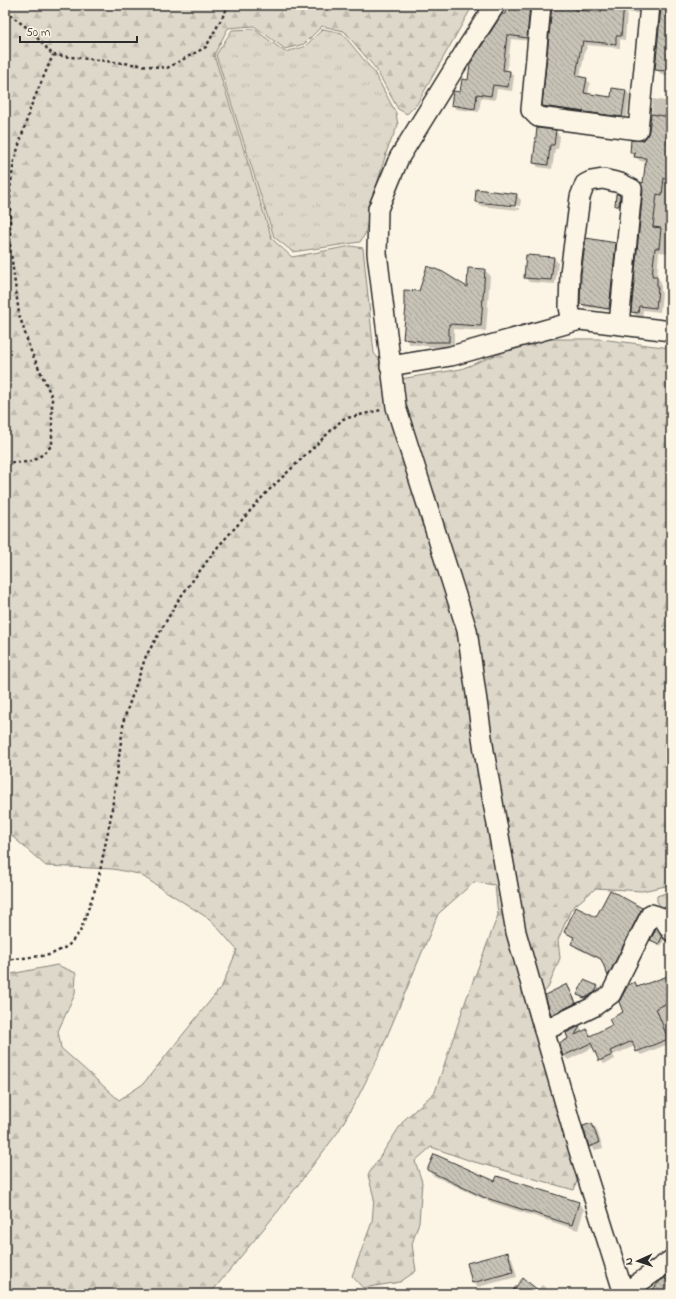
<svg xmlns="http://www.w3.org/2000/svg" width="676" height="1299" viewBox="0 0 676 1299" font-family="'Indie Flower',sans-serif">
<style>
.grass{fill:url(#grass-tufts);stroke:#84827a}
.forest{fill:url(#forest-firs);stroke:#84827a}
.shadow{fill:#0003}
.building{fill:url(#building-back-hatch);stroke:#2b2b2b}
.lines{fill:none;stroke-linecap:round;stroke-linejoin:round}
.minor-casing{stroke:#2b2b2b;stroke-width:22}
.path{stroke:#2b2b2b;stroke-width:2.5;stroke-dasharray:3 3;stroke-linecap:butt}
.minor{stroke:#fcf5e5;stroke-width:19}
</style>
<defs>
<pattern id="grass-tufts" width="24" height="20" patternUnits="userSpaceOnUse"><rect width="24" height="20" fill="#ded8ca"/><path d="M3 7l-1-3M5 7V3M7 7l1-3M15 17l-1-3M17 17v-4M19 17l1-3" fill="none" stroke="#bfbaae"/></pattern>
<pattern id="forest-firs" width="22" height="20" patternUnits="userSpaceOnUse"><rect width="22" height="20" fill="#ded8ca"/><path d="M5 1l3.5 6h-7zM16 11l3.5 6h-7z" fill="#bfbaae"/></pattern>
<pattern id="building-back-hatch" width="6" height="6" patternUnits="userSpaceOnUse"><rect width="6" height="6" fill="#c8c3b7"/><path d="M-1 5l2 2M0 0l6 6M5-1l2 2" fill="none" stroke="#a39f95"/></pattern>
</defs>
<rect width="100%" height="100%" fill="#fcf5e5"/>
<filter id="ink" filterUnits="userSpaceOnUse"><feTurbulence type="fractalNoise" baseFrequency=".025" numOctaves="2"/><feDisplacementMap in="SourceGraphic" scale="8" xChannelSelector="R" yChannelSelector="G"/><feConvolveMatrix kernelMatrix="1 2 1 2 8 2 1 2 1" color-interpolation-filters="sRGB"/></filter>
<g filter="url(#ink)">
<!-- grass -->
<path class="grass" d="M254,29L285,52L304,47L323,29L342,33L374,72L396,113L398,125L387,150L374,195L365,234L360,242L293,252L274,237L216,55L232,30Z
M671,891V925L657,901V896Z"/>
<!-- forest -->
<path class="forest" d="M5,5H473L417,104L407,114L398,109L376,69L344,31L322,26L304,44L285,49L254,26L228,28L214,55L272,239L292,257L351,246L363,248L374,353L394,380L461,369L536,339H600L671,348V885L642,891L596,888L571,909L558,940L560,958L548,988L527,1008L578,1178L574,1190L471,1161L431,1147L415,1161L422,1182L419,1222L412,1244L416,1271L400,1282L363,1288L352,1276L372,1222L374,1198L368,1175L404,1120L435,1092L467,997L498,915L495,885L474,882L438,914L380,1053L358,1097L338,1132L279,1210L210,1294H5V978L11,974L57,965L76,973L75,994L58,1031L61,1048L119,1100L143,1084L222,986L237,950L211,920L139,874L113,869L46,866L5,830Z"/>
<!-- shadow -->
<path class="shadow" d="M507,5H535L531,41L511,39L507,71L510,72L514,76L512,91L497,89L495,100L481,98L479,112L456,109L452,105L469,81L506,15Z
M553,5H580V11L602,13L603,5H645L643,14L627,12L625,40L620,39V48L587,45L586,50H585L580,77L586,79L590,83L588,95L612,98L626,91L630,95L626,121L548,110L543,106Z
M662,9L671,11V76L661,74L656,69Z
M653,99L671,102V253L659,252L657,277L661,282V292L662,293L660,312L643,310L642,317L637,316L632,312L647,162L640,161L631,152L645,141L650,131Z
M555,131L560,136L558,149H555L552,169L538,167L534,162Z
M516,195L521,200L520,206L479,201V203L520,208V210L480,206L476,201Z
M620,196L622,198L621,208L616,205Z
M615,244L619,247L612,311L584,307L581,304Z
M527,256L554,258L558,263L555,284L529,282L525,277Z
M484,270L490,275L486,331L454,329V347H433L410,344L404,338L407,308L405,306L420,292L468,289Z
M642,909L646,913L612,979L609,975L603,961L576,948L572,943L574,939L565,932L596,919Z
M660,934L664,940L661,946L651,940Z
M671,976V1037H669L671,1043L641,1055L637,1051L635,1046L613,1055L615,1059L604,1064L600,1060L594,1047L568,1060L564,1056L570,1039L579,1027L583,1031L582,1033L587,1030L592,1036L613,1025L624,1012L635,983L639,988Z
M567,985L571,990L579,1008L556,1018L552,1014Z
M597,987L602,992L590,1002L583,999L578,994Z
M592,1124L596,1128L603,1148L595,1150L590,1146Z
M428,1170L496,1182L578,1203L584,1209L578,1230L490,1202L434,1176Z
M508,1253L512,1258L517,1277L478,1287L473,1283L468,1264Z
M542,1285L553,1294H518L537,1291Z"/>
<!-- building -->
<path class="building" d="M506,5H530L527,38L507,35L503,70L510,71L508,87L493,85L491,96L477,94L475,109L451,105L453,92L454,91L460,92L462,79L468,80L470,64L502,14H505Z
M552,5H576L575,10L601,12L602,5H624L621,36H616V44L583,41L582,46H581L576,76L587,78L584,93L611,97L612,88L626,90L622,117L542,106Z
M661,8L668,9L667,17H671V54H668L666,71L655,70Z
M651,114L671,117L667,143L671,144V179L664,178L662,195L657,194L653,227L661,228L659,248H655L652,276H657V288H658L656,308L639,306L638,313L631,312L643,190L640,182L643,183L646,158L634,157L635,153H630L631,140H644L647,136L649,131Z
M537,128L556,130L554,145H550L548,165L533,163Z
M476,189L517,194L515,206L475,202Z
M616,194L620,195L619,206H615Z
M586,238L616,243L609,309L580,304L581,274Z
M526,255L554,257L551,280L524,278Z
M427,266L443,272L467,287L468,268L485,269L481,326L449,324V342H427L403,339L406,306H404V290L419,291Z
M610,890L642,908L608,976L601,959L571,944L574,937L564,932L576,907L596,917Z
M656,930L658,931L662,937L659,944L650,940Z
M671,975V1001L664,1004V1005L656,1008L668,1039L636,1052L632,1041L610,1051L612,1055L599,1061L591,1043L563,1056L559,1043L568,1039L566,1033L580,1026L575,1035L587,1029L590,1036L612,1025L609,1019L623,1012L619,1002L628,985L635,982L637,987Z
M584,980L598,986L595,992L585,998L577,995Z
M567,984L576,1003L551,1015L545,995Z
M592,1123L599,1143L589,1147L583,1126Z
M434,1154L495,1181L497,1176L579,1202L572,1225L483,1197L427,1170Z
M508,1252L513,1272L472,1283L467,1263Z
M523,1278L543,1294H510Z
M665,1278L671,1283V1294H649L660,1281Z"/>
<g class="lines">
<defs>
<path id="minor" d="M495,5L467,48L399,158L378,209L377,253L396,407L467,630L484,751L516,932L574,1135L624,1294
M541,5L531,110L538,117L638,130L650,5
M572,322L569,307L570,273L580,197L585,184L591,181L603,179L620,183L632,189L619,324
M390,366L451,356L580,320L671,331
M544,1031L593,1007L611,994L651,914L663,918L671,931
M623,1294L671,1260"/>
</defs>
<!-- minor casing -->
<use href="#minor" class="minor-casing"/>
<!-- path -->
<path class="path" d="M5,11L30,30L53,55L167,68L206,47L229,5
M5,462C30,463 34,464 52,445V397L30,349L19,314L10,246V189L14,161L31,106L53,55
M5,960L50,955L68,946L80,932L98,881L111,816L124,719L146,656L179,599L216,549L267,492L343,419L381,410"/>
<!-- minor -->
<use href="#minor" class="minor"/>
</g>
</g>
<!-- margin -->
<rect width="676" height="1299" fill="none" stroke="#fcf5e5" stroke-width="20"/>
<rect x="10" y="10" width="656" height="1279" fill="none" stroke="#2b2b2b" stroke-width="1.5" filter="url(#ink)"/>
<!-- north arrow -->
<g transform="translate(638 1261) rotate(267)" stroke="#fcf5e5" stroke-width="3" paint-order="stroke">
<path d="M0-3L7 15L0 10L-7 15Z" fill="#2b2b2b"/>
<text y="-6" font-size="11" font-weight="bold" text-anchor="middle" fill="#2b2b2b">N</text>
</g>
<!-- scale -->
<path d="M20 36v6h117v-6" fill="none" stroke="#2b2b2b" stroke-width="2"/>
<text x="26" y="36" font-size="12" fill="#2b2b2b" stroke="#fcf5e5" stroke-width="3" paint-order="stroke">50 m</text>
</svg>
